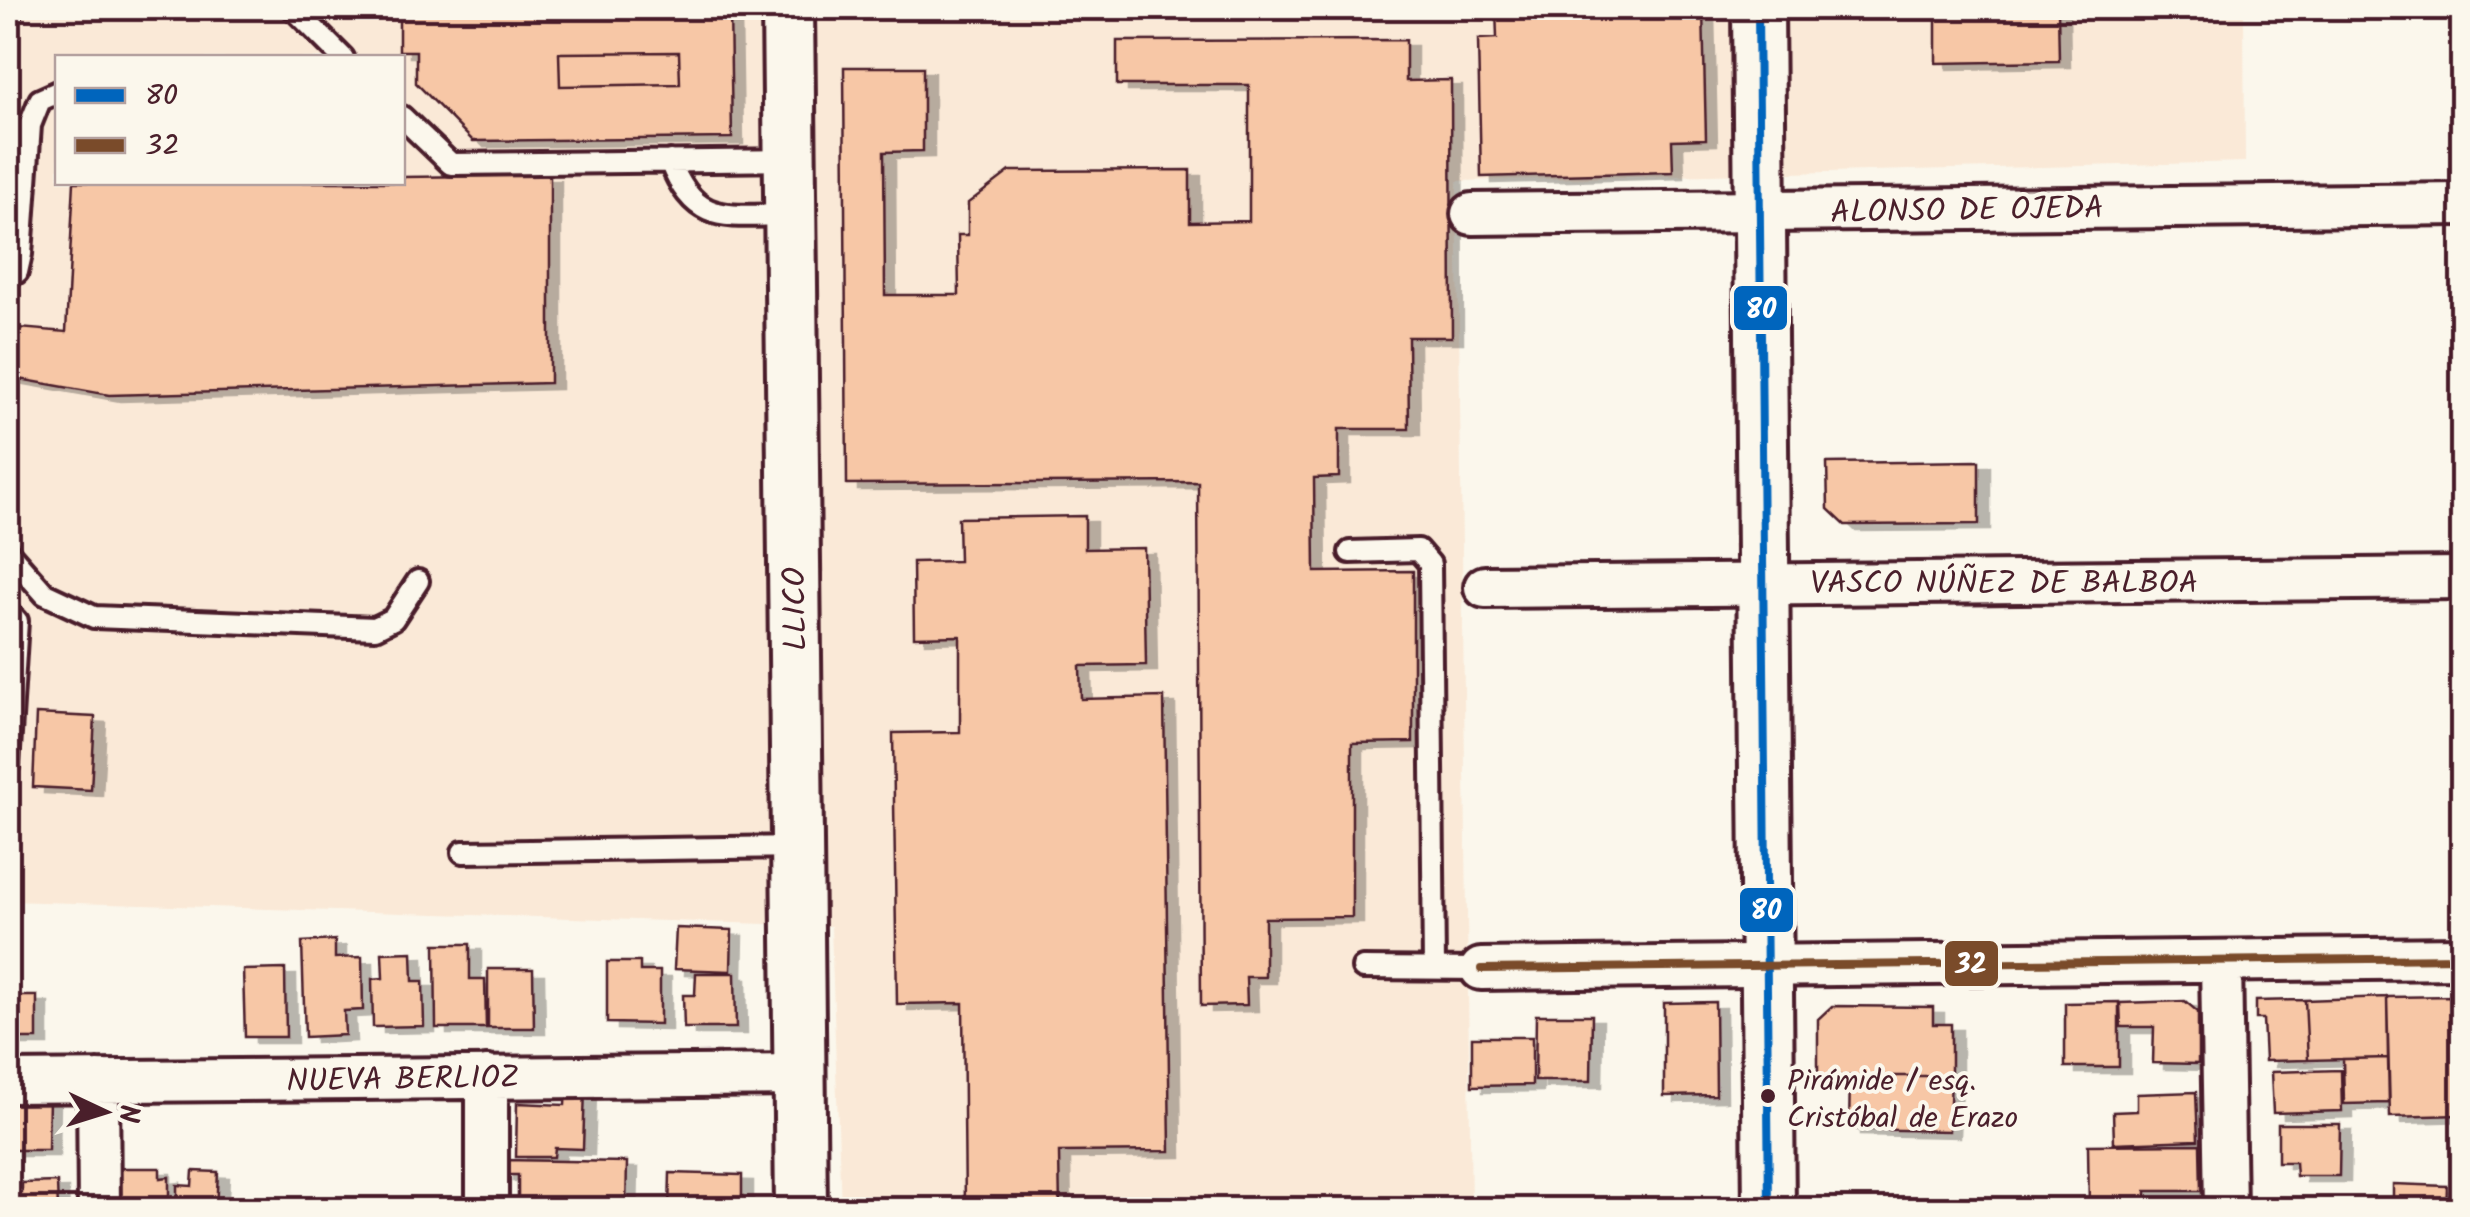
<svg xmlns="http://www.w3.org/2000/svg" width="2470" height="1217" viewBox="0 0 2470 1217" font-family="Kalam,sans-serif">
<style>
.built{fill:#fae9d7;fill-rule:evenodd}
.building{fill:#f7c7a6;stroke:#4a1f2b;stroke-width:2.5;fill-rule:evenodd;filter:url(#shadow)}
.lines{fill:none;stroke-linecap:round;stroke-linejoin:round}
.service-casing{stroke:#4a1f2b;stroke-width:28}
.minor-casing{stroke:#4a1f2b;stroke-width:48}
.tertiary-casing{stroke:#4a1f2b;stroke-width:58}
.service{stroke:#fbf7ec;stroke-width:20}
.minor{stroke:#fbf7ec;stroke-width:40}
.tertiary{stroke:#fbf7ec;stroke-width:50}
.bus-1-casing{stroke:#fbf7ec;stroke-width:15}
.bus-2-casing{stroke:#fbf7ec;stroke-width:15}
.bus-1{stroke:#0065bd;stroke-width:8}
.bus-2{stroke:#7a4b2a;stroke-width:8}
.bus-dot{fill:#4a1f2b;stroke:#fbf7ec;stroke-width:4}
.labels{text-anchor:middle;stroke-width:8;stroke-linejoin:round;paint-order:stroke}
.bus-label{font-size:30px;fill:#4a1f2b;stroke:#fbf7ec;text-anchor:start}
.street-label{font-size:32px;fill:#4a1f2b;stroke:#fbf7ec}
.line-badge{stroke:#fbf7ec;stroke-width:4}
.badge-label{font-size:28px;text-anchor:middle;font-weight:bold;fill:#fff}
</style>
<defs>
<filter id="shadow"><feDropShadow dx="11" dy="6" stdDeviation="0" flood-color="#0004"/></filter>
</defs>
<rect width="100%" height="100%" fill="#fbf7ec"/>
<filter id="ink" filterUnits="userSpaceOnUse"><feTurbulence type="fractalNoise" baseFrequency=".01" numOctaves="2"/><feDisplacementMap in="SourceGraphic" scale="20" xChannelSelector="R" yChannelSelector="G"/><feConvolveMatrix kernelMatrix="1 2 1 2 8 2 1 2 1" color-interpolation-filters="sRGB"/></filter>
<g filter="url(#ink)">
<!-- built -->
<path class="built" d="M8,8H2244L2245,162L1457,181L1471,1209H841L831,926L8,901ZM58,58H402V182H58Z"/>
<!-- building -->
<path class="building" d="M399,8H730L732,138L473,141L416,83V51H399ZM679,52L680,84L560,86L559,53Z
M1496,8H1703L1706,139L1672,140L1673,172L1481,177L1478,39L1497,38Z
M1936,8H2058L2059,61L1936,63Z
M1406,40V81L1451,80L1452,337H1408L1409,429H1339V477L1314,478L1315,572L1413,571V742L1352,743V917L1265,918V977H1246L1247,1005L1201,1006L1198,482L847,484L844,67H923V151L884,152L885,295H959L958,235H968V203L1010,171L1190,170V222L1249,221V85H1117V41Z
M679,52L680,84L560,86L559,53Z
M550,175V383L109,395L8,377V327L66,332L74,182H402V177Z
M1979,461V524L1845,525L1828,509L1827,463Z
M1085,516V549L1144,548L1146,665L1080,666L1081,699L1164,697L1170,1151L1059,1152L1060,1210H965L963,1003L897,1004L893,733L960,732V636L914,637L913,562L959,561L958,518Z
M36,714L95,717L91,790L33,787Z
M676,928L732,930L731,971L674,969Z
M335,940V958L362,957L363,1010L344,1011L345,1035L305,1037L302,942Z
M435,944H470V979H485L486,1028H436Z
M412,952L413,981H423L424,1026L373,1027L372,979L383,978L382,953Z
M607,962H640V971H660V1024L607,1023Z
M285,969L286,1037H245L243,970Z
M488,969H533L534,1028H488Z
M696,973H735L736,1028H684L683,995H695Z
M8,996H37V1039H8Z
M2457,996L2460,1115L2390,1117L2387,997Z
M2387,997L2388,1058L2308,1060L2305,1000Z
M2305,1000L2308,1060L2265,1061L2263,1019H2256V1001Z
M2185,1001L2198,1012V1064L2153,1063L2154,1027H2121L2120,1003Z
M1715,1002L1716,1095L1664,1096V1003Z
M2119,1002V1067H2065V1003Z
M1832,1006L1933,1007V1024H1951V1076H1818V1019Z
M1536,1015H1592L1591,1081H1535Z
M1472,1037H1532V1085L1472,1086Z
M2388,1058L2389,1103L2344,1104L2343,1059Z
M2341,1070L2342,1111L2273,1113L2271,1072Z
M1850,1076H1951L1949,1131L1849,1129Z
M566,1089H585L583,1149L555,1148L554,1157H516L517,1103L565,1105Z
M2196,1092L2198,1140L2114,1143L2113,1112L2137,1111V1094Z
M8,1096L49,1097L48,1150H8Z
M2278,1124H2340L2339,1176H2296L2295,1162H2278Z
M2200,1144L2201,1191H2146V1210H2089L2088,1145Z
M503,1160L627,1162L626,1210H518V1175H502Z
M119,1168H160V1178L169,1177V1210H119Z
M193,1171L218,1172L216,1210H177V1185L192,1186Z
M670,1173L742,1175V1210H669Z
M57,1182L58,1210H8V1193H22V1183Z
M2393,1184L2447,1186L2446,1210H2393Z"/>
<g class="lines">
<defs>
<path id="service" d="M293,8L343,58
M8,9L13,8
M402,117L451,164L789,160
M670,161C695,227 728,215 789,215
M8,278L17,272L21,254L30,125L40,100L58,92
M8,552L45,594L94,617L375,628L393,619L418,581
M1350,552L1418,550L1430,564L1434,967
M8,612L17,621L8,766
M463,852L797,847
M1363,968L1481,969"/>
<path id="minor" d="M1472,214L2462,204
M1485,587L2462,578
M2221,961L2225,1210
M1481,969L2462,958
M487,1077V1210
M98,1081L99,1210
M8,1082L799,1075"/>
<path id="tertiary" d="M788,8L801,1210
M1758,8L1769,1210"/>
</defs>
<!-- service casing -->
<use href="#service" class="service-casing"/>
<!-- minor casing -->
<use href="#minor" class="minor-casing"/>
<!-- tertiary casing -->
<use href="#tertiary" class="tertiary-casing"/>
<!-- service -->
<use href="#service" class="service"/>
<!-- minor -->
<use href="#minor" class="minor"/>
<!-- tertiary -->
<use href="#tertiary" class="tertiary"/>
<defs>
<path id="bus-1" d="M1758,8L1769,1210"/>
<path id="bus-2" d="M1481,969L2462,958"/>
</defs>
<!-- bus-1 casing -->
<use href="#bus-1" class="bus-1-casing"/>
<!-- bus-2 casing -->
<use href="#bus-2" class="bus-2-casing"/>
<!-- bus-1 -->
<use href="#bus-1" class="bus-1"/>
<!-- bus-2 -->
<use href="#bus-2" class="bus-2"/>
</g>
</g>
<!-- markers -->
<circle class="bus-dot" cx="1768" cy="1096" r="9"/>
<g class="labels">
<!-- bus labels -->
<g class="bus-label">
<text x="1787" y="1090">Pirámide / esq.<tspan x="1787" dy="37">Cristóbal de Erazo</tspan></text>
</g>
<!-- street labels -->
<g class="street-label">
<text transform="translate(1967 209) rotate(-1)" y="11">ALONSO DE OJEDA</text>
<text x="2004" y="593">VASCO NÚÑEZ DE BALBOA</text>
<text transform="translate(794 609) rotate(-91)" y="11">LLICO</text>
<text transform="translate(403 1078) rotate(-1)" y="11">NUEVA BERLIOZ</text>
</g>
</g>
<g class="line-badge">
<rect x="1732" y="284" width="57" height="48" rx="10" fill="#0065bd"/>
<rect x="1738" y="886" width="57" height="48" rx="10" fill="#0065bd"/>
<rect x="1943" y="939" width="57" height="49" rx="10" fill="#7a4b2a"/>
</g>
<g class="badge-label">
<text x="1761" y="318">80</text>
<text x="1766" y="919">80</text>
<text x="1971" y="973">32</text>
</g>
<!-- margin -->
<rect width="2470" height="1217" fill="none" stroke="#fbf7ec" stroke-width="40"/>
<rect x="20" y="20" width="2430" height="1177" fill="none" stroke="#4a1f2b" stroke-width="4" filter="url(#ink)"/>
<!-- legend -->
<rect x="55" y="55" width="350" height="130" fill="#fbf7ec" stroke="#b4a19f" stroke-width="2.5"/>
<rect x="75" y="88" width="50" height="15" fill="#0065bd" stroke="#b4a19f" stroke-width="2.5"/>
<text x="145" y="105" font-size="30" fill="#4a1f2b">80</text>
<rect x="75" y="138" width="50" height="15" fill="#7a4b2a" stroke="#b4a19f" stroke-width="2.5"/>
<text x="145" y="155" font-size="30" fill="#4a1f2b">32</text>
<!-- north arrow -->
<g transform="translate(105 1112) rotate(94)" stroke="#fbf7ec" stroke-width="8" paint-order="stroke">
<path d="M0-8L18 38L0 25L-18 38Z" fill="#4a1f2b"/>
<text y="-15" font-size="28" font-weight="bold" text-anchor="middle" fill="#4a1f2b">N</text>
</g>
</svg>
